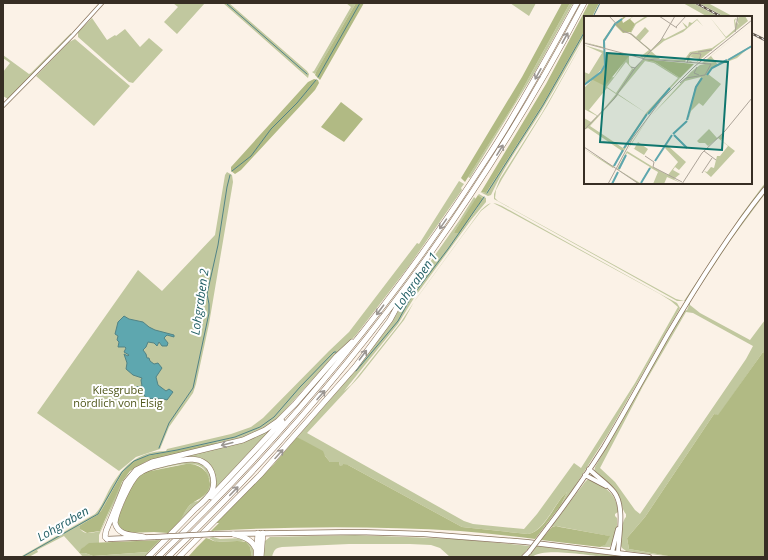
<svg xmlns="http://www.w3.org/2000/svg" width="768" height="560" viewBox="0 0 768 560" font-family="'Open Sans',sans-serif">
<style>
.green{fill:#c1c89f;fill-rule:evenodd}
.forest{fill:#b1ba84}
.water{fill:#5ea7af;stroke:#528385}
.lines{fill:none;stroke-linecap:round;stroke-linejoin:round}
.stream{stroke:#528385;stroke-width:1}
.street-casing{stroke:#89735c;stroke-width:4.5}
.secondary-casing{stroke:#89735c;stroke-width:5.5}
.primary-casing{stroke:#89735c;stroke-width:6}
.highway-casing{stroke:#89735c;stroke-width:6}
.street{stroke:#fff;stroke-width:3}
.secondary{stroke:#fff;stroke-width:4}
.primary{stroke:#fff;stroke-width:4.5}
.highway{stroke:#fff;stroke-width:5}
.rail-casing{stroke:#60574d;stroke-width:2.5}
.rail{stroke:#fff;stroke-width:1;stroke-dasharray:3;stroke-linecap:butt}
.secondary-bridge-casing{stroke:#89735c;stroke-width:5.5;stroke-linecap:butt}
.primary-bridge-casing{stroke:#89735c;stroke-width:6;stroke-linecap:butt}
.secondary-bridge{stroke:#fff;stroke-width:4}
.primary-bridge{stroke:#fff;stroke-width:4.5}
.oneway{stroke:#9b9692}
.labels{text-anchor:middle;stroke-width:4;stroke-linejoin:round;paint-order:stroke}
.park-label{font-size:11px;fill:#4f571a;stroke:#fff}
.water-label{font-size:12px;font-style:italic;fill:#225f65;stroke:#fff}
.inset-river{fill:none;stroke:#5ea7af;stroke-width:2}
.inset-road{fill:none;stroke:#ada499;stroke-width:1}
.view{fill:#0f766e;fill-opacity:0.15;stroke:#0f766e;stroke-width:2}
.inset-edge{fill:none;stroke:#372e24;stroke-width:2}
</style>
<rect width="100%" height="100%" fill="#fbf2e7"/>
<!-- green -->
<path class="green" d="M173,3H205L177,34L164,22L178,7Z
M223,3H229L307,71L309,74L308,78Z
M346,3H356L315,74L312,72L314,71L351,7Z
M510,3H536L529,16Z
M570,3H573L536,70L470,178L468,177L516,101Z
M683,3H693L719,17H708Z
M699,3H708L734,17H725Z
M92,18L107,40L115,35L116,36L125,29L140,47L149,38L163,50L133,83L129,82L78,37V32Z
M585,30V35C570,61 556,87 540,113C524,139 504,166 491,195L488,196L480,192L486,193L543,104Z
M71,33V35L8,99L3,96V72L10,63L3,58V55L29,74L31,73Z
M585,38L547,106L502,179L496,190L495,198L498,201L676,299L684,301L742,214L765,183V186L733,229L686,301H677L494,199V194L500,179L542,113Z
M75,39L130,86L94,126L36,76L69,42Z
M227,172L232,175L233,182L209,324L196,384L193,393L169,427L160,449L136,457L119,471L37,413L138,270L162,291L215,235L225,175Z
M459,181L464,184L461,188L462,190L409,266L356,335L311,381L278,418L268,426L243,438L218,444L147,456L121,475L101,511L97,515L79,526C82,536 92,533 100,531C112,510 116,480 137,467L125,480L99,535V543C90,543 84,545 79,553H85L93,556L148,552L160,540H162L145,557H83L64,536L37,550L38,552L29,557H20L95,514C101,508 104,500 108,492C121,468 136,451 166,451L167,449L231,434L251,427L263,418L329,351L349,332L417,243L419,244Z
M765,192V194L730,241L690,302V305L700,313L750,340L765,320V353L763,352L718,416L714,414L645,517L627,538L629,549L674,557L626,551C624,549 622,549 621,546C619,541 622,520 626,517V514C622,511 622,500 618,494C613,484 602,479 594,472L595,467L677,323L684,311L687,310L689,305L688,303L719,254ZM686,312L693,313L753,346L746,359L640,514L635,510L615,482L600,468L643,386Z
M479,194L486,198V202L471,220L414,298L398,324L344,391L351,385L401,322L416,299L481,210C490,202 491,201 502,206L664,296L677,303L680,308L608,434L570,494L546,526L561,505L567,492C555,502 544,532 528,534L462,527L348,465L340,466L339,462H330L325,456L297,437L340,388L396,315L409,292L459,221L474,197L476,199L454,232L460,233L477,208L482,198L478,195ZM491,203H493L501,207L660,294L671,301L678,307L635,383L581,468L574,463L537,514L524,529L473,524L464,521L307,433L359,377L404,320L414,302L463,235L481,211Z
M272,428L214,490L215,476L198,458L150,466L124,493L109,529L128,482L145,466L247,440Z
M183,461C188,461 195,461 199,462C211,467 214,482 209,492C204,501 186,516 178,524H176L189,506L193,502L198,501L205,495L210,481C208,477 206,472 204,469C194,458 164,468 151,471L147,470Z
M587,480H590C605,486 617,494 618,512L615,514V516L617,518C618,526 615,540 610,547H600L603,546L609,536L556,526L551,527L585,482Z
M355,535L458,539L530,546L521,557H450L440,548L431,545L410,544H349L282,547C275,548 274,550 272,557H263L265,541L270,537Z
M213,537L220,539L242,538L253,546L254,557H252L250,547L244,541L216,542L209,538Z
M537,546L628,557C621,557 613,557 606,557C590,556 544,547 532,557H528Z"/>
<!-- forest -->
<path class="forest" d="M356,3H364L320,80L315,75L316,72Z
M562,3H570L516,101L465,182L461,178L522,77Z
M589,3H599L592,17H585V30L543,104L486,193L481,192L546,84Z
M314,79L318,80L319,83L315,90L241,170L235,174L231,171V167L308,82Z
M341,102L363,119L344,142L321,127Z
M478,195L482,198V200L460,233H455L454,232Z
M763,352L765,353V557H674L629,549L627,538L645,517L714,414L718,415Z
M297,437L323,451L325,456L330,462H339L340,466L343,465V464L348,465L462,527L528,534C545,532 555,502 567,492L561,505L535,539C510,536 485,533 460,531C377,526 294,526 211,531L219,523H216L274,464Z
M214,443L218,444L147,461L130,471L122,482L100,531L87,533L80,529L79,526L97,515L101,511L121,475L132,462L147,456Z
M186,464C199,463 210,471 210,485C206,499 197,498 189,506C186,510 184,513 182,517C178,523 174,527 168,533L154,532L127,533L119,528L117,520L131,487L139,476L147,470L151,471Z
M556,526L560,527L610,536L605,545L600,547L541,540L552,527Z
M206,538C211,539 214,542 219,542C228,542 237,540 246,542L250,547L252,557H188L197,547Z
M160,540L148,552L93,556L85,553H79L81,549L89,543Z"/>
<!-- water -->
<path class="water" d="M124,316L129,319L143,322L149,327L155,330L174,335V337L167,335L164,338L168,343L167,346H162L159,342L157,346L154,343L148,342L146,347L143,350L146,354L147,358H149L150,361L154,364L158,363L162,368L156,377L158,385L166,391L169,389L173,392L167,400C162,398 152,399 146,398L143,393L136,387L142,386L141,380L142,378L133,375L126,369L127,363L124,354L128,356L129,355L124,352L126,348L125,347H118L119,342L117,340L118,336L115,334L118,322Z"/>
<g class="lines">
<!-- stream -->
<path class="stream" d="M226,3L307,74
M593,17L600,3
M318,77L360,3
M232,171L251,156L271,129L297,103L316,80
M487,193L543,105L585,31
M356,371L398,321L410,299L448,249L484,197
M159,448L169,423L193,388L209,313V304L207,294L218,245L227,187L230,175
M22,557L98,514L122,472L134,461L149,455L177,450L235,437L260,427L274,417L300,387L334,352H336"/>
<defs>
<path id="street" d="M3,106L73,35L102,3"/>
<path id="secondary" d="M589,469C597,477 607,483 614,492C625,506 619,535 618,553
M585,475L606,486
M548,527C568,501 587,474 604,447C626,410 646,373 667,336C697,285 728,235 765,189
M612,552L618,529
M524,557L529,552"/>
<path id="primary" d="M214,534L358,532L424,534L526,542L649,557
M107,539L155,537"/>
<path id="highway" d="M211,497L282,421
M233,534C243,537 251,538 256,549
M144,537C133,534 119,537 115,523C116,512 130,481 138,474C145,468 155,466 164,464C180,460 204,452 212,473C214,479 214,486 212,491C208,498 201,504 195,509C180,525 164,541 148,557
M107,539L105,537L106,531L126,482L136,470L152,462L243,440L265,430L278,421L295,404L337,356L352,342
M158,557C284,436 395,302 489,155C521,106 549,54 577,3
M168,557C335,396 476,209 584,3
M179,557L260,475L355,367L390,320L404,294
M256,557L258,533
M261,557L263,533"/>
</defs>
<!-- street casing -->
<use href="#street" class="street-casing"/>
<!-- secondary casing -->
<use href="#secondary" class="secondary-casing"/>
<!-- primary casing -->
<use href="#primary" class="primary-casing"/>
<!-- highway casing -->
<use href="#highway" class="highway-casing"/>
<!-- street -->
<use href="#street" class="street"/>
<!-- secondary -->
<use href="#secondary" class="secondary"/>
<!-- primary -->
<use href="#primary" class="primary"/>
<!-- highway -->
<use href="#highway" class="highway"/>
<defs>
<path id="rail" d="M696,3L722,17
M751,33L765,40"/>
</defs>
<!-- rail casing -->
<use href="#rail" class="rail-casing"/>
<!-- rail -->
<use href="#rail" class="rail"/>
<defs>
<path id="secondary-bridge" d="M529,552L548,527"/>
<path id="primary-bridge" d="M155,537L214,534"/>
</defs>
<!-- secondary-bridge casing -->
<use href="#secondary-bridge" class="secondary-bridge-casing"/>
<!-- primary-bridge casing -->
<use href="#primary-bridge" class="primary-bridge-casing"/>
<!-- secondary-bridge -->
<use href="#secondary-bridge" class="secondary-bridge"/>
<!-- primary-bridge -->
<use href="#primary-bridge" class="primary-bridge"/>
</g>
<!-- one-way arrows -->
<defs><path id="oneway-shaft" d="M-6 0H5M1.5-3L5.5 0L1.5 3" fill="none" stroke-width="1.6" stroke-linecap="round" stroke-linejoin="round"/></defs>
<g class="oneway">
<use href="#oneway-shaft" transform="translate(565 38) rotate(-61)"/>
<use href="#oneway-shaft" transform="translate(538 74) rotate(119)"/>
<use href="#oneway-shaft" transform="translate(500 150) rotate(-58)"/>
<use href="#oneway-shaft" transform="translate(443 224) rotate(125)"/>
<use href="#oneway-shaft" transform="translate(380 310) rotate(127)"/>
<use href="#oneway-shaft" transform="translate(363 355) rotate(-53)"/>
<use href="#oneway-shaft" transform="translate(321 395) rotate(-49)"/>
<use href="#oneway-shaft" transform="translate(227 444) rotate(166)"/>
<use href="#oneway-shaft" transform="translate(279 454) rotate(-48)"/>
<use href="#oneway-shaft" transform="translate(234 491) rotate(-46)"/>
</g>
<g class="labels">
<!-- park labels -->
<g class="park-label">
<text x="118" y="394">Kiesgrube<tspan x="118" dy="13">nördlich von Elsig</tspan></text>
</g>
<!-- water labels -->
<g class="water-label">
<text transform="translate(416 281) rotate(-55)" y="4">Lohgraben 1</text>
<text transform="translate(200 302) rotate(-82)" y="4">Lohgraben 2</text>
<text transform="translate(63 524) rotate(-30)" y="4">Lohgraben</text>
</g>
</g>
<!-- overview -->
<g transform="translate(584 16)">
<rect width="168" height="168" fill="#fbf2e7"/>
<path d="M62,0H65L52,8L47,17L52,21L61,11L65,15L56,25L67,34L79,22L81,23L102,12L98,6L104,11L105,6L108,7L117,0L113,3L119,10L113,4L99,16L80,25L59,42L56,41L65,34L46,18L51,7L46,3L51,7ZM125,0L142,21L151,13L150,4L152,2L153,0L151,5L153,11L152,4L153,2L155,0L152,5L155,9L153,4L156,0H161L164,5L112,47L115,43L106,41L109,38L104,44L111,47L103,45V41L101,46L60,42L67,35L76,43L100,44L106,36L128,32L142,22ZM163,11L127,40L134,49L168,29L153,42L128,52L124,58L137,68L119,90L115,87L107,95L104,105L111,71L117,61L101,65L67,100L107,56L116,49L131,46L118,47ZM0,29L20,35L21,49L8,64L30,61L44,40L22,34L45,40V48L49,53L59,44L71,46L96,62L64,97L29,152L0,133L29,150L38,135L4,112L0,114V102L7,106L13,100L0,93V72L7,65L0,68V56L5,58L18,37ZM61,45L70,47L94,62L62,97L34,78ZM42,46L48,53L32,77L23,71ZM23,72L32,78L14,100L5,94ZM34,79L62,97L39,132L6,110ZM65,101L43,135L69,151L89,119L83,129L102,146L95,154L91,151L89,154L96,158L90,163L97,167L83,161L80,168H69L74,156L67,152L55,168L33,153L48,126ZM81,132L94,146L84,159L69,151ZM43,137L66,151L56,167L35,154ZM125,113L133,122L138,118L140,120L137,124L151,135L127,161L120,155L123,156L127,151L130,152L133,140H136L144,130L134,122L124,130L121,127H115L113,125ZM54,126L64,133L60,139L47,131L50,133Z" fill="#c1c89f" fill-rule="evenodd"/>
<path d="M41,0H43L38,4L39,7L50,0L46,3L51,8L47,16L39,17L31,9L21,24V32H24H19L0,26L19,31V24L31,7ZM0,27L20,36L45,40L21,70L7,63L14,59L21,49L20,36ZM59,44V43L110,48L96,62L71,46Z" fill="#b1ba84"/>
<path class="inset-river" d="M144,44L168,30M123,59L128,52L143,44M0,69L17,56L21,49L20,25L31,8L38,3M64,98L86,72M103,104L112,71L118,62M89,118L103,105M90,119L103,132M40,132L63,98M71,145L88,119M30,150L39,134M35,153L42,139M57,167L66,152M28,168L34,156"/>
<path class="inset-road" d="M25,0L39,15L47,18L67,35M75,0L93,12M92,11L102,0M151,16L154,0M0,27L61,43L127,48M114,36L128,34M103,47L105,40L108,37L117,38L115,44M113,51L110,57L115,59M51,52L77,24L91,0M96,67L102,62L121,59L127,48M0,114L30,83L51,52L47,51M0,131L55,168M120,135L132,144M61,140L70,146L69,151L98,166M118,157L128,142M24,168L48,123L78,83L111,50L168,4M98,168L118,137L141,115L168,82"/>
<path class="view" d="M23,37L144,46L138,134L16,126Z"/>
<rect width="168" height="168" class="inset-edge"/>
</g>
<!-- border -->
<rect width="768" height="560" fill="none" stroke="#372e24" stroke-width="8"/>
</svg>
